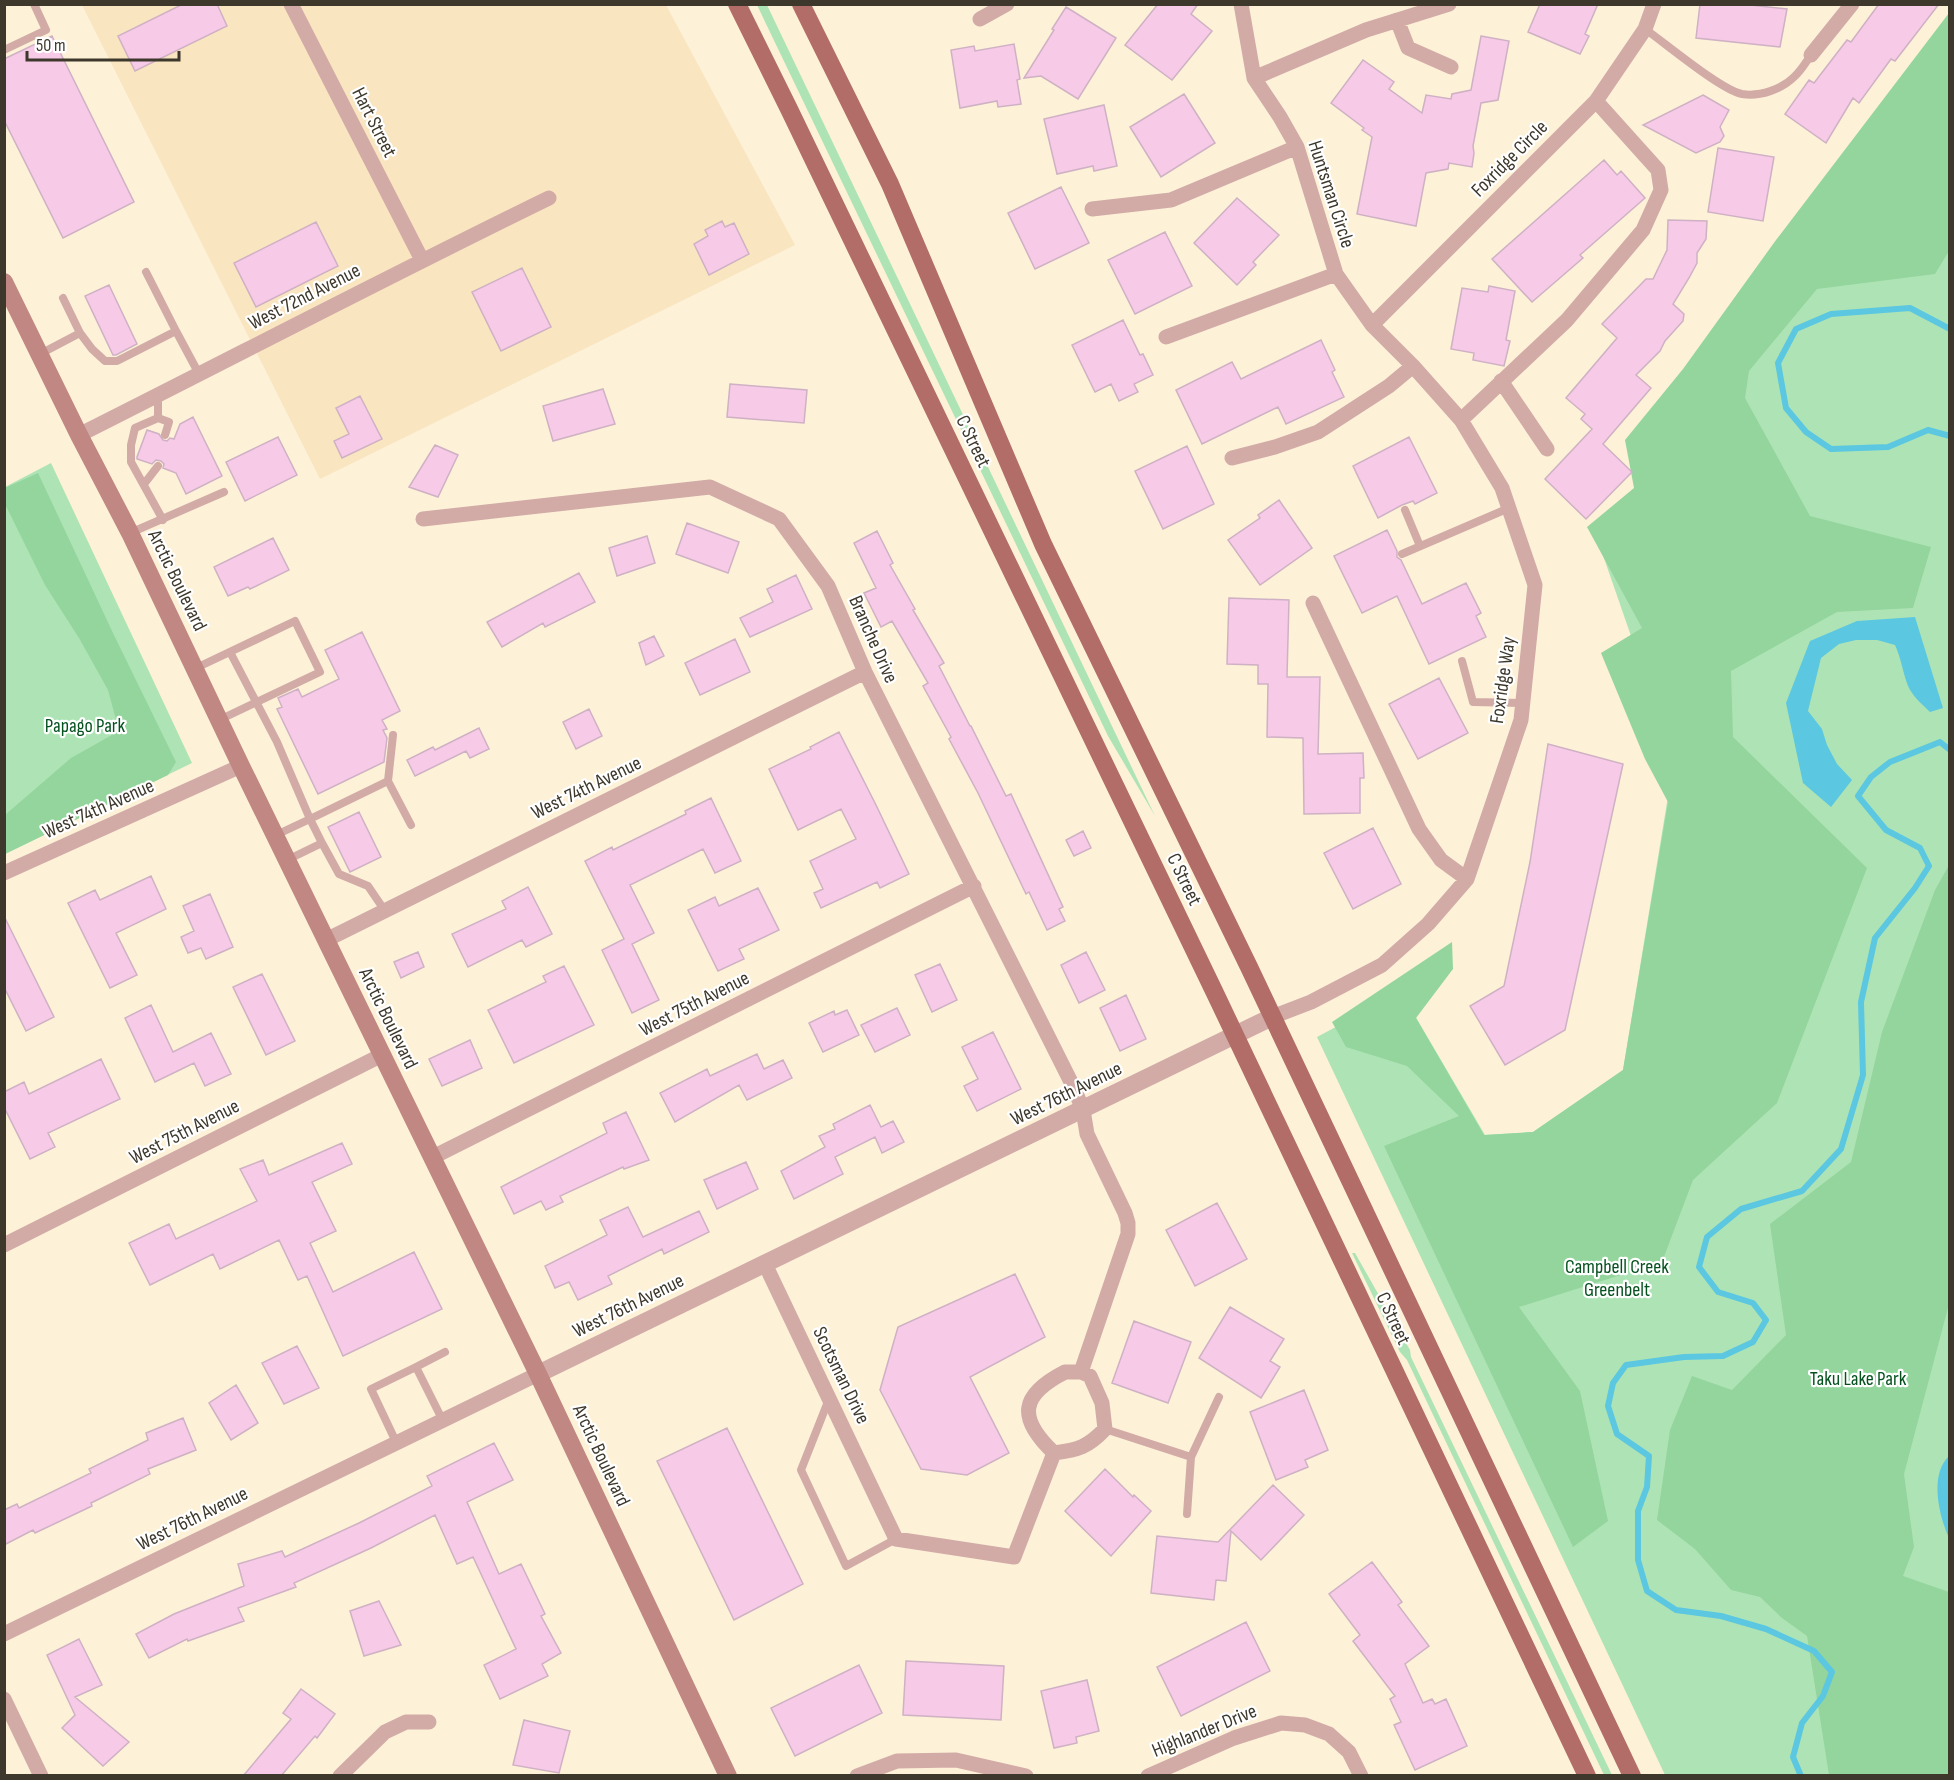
<svg xmlns="http://www.w3.org/2000/svg" width="1954" height="1780" viewBox="0 0 1954 1780" font-family="'Sofia Sans Condensed',sans-serif">
<style>
.built{fill:#f9e5c0}
.green{fill:#aee4b5}
.forest{fill:#93d59c}
.water{fill:#5cc7e0}
.lines{fill:none;stroke-linecap:round;stroke-linejoin:round}
.stream{stroke:#5cc7e0;stroke-width:6}
.building{fill:#f7cae7;stroke:#cfb1c4;stroke-width:1.5}
.service{stroke:#d2aba7;stroke-width:8}
.minor{stroke:#d2aba7;stroke-width:15}
.tertiary{stroke:#d2aba7;stroke-width:18}
.secondary{stroke:#c08783;stroke-width:18}
.primary{stroke:#b26d69;stroke-width:18}
.labels{text-anchor:middle;stroke-width:4.5;stroke-linejoin:round;paint-order:stroke}
.street-label{font-size:20px;fill:#3e382c;stroke:#fff}
.park-label{font-size:20px;fill:#05521f;stroke:#fff}
</style>
<rect width="100%" height="100%" fill="#fdf1d8"/>
<!-- built -->
<path class="built" d="M82,5H666L795,245L320,479Z"/>
<!-- green -->
<path class="green" d="M757,5H767L1155,816L1108,736Z
M1949,63V1775H1665L1317,1037L1401,992L1485,1135L1533,1132L1623,1070L1674,760L1597,538L1653,502Z
M51,463L192,763L5,854V487Z
M1352,1253H1355L1410,1350L1411,1357L1612,1775H1604L1407,1360L1400,1352Z"/>
<!-- forest -->
<path class="forest" d="M1949,13V251L1935,274L1817,289L1749,371L1745,398L1810,516L1931,547L1913,608L1837,612L1731,671L1733,737L1867,868L1777,1103L1693,1180L1662,1262L1519,1307L1580,1391L1608,1521L1573,1547L1384,1146L1459,1116L1407,1066L1346,1047L1332,1022L1452,942L1453,969L1416,1018L1484,1135L1533,1132L1623,1070L1668,802L1645,759L1601,653L1642,628L1587,527L1634,488L1625,440L1683,369L1776,240Z
M38,473L113,633L176,762L168,775L5,854V815L71,758L119,731L108,690L79,638L45,585L5,504V488Z
M1949,865V1304L1904,1474L1914,1547L1903,1576L1949,1592V1775H1829L1807,1636L1782,1618L1760,1597L1731,1590L1695,1549L1657,1520L1670,1430L1692,1376L1732,1390L1786,1335L1770,1224L1851,1162L1882,1032L1935,890Z"/>
<!-- water -->
<path class="water" d="M1915,617L1943,708L1930,712C1922,704 1913,697 1908,686C1903,673 1901,658 1895,645L1877,640H1856L1839,644L1821,658L1808,711L1822,729L1827,745L1837,764L1852,780L1831,807L1803,783L1786,703L1810,641L1857,621Z
M1949,1456V1538C1939,1516 1929,1475 1949,1456Z"/>
<g class="lines">
<!-- stream -->
<path class="stream" d="M1950,329L1910,308L1831,314L1796,329L1778,363L1786,408L1806,432L1831,449L1888,447L1928,430L1950,436
M1801,1776L1793,1757L1802,1723L1823,1696L1832,1672L1814,1651L1766,1629L1721,1616L1676,1610L1647,1591L1638,1560V1511L1647,1487L1649,1456L1617,1434L1608,1406L1613,1383L1626,1365L1684,1357L1723,1356L1753,1342L1766,1320L1753,1303L1718,1292L1699,1267L1707,1237L1741,1209L1802,1191L1841,1149L1863,1075L1861,1002L1875,938L1915,888L1929,866L1920,848L1886,830L1858,796L1871,777L1890,762L1940,742L1950,750"/>
</g>
<!-- building -->
<path class="building" d="M183,4H217L227,26L135,71L118,36Z
M1158,4H1198L1191,14L1212,31L1172,80L1125,45Z
M1540,4H1598L1585,34L1589,36L1580,54L1528,32Z
M1700,4H1741L1787,9L1780,47L1696,38Z
M1879,4H1939L1895,61L1891,59L1859,103L1853,98L1826,143L1785,114L1809,80L1814,83L1847,40L1851,42Z
M1066,7L1116,38L1078,99L1041,76L1024,78L1054,30L1052,29Z
M52,36L134,202L63,238L4,120V59Z
M1481,36L1509,41L1498,100L1481,103L1473,146L1474,153L1472,167L1449,163L1448,169L1426,173L1416,226L1357,214L1372,137L1362,130L1364,128L1331,103L1363,60L1394,82L1389,89L1422,113L1426,95L1451,99L1452,94L1471,90Z
M1014,44L1020,79L1017,80L1021,104L998,107L997,101L960,108L951,50L974,46L975,51Z
M1184,94L1215,143L1161,177L1130,127Z
M1703,95L1729,110L1720,127L1724,136L1720,142L1696,153L1643,125Z
M1104,105L1117,166L1094,171L1093,166L1057,174L1044,119Z
M1718,148L1774,157L1763,221L1708,212Z
M1604,160L1617,175L1621,171L1645,198L1580,255L1583,258L1532,302L1492,259Z
M1061,187L1089,243L1035,269L1008,213Z
M1237,198L1279,235L1253,262L1256,265L1237,285L1194,243Z
M1668,220L1707,221L1706,239L1697,253V263L1689,278L1673,304L1684,314L1683,321L1665,341L1660,351L1636,375L1651,388L1603,444L1632,472L1586,519L1545,479L1592,429L1581,419L1585,414L1566,398L1617,338L1602,324L1646,279H1653L1667,250Z
M722,221L725,227L734,223L749,254L709,275L694,244L708,236L705,230Z
M316,222L338,266L256,307L234,263Z
M1165,232L1192,286L1135,314L1108,260Z
M522,268L551,327L501,351L472,292Z
M109,285L137,344L116,355H113L85,296Z
M1489,286L1515,291L1506,340L1510,341L1504,366L1473,360L1474,353L1451,349L1462,288L1488,292Z
M1123,320L1140,355L1143,354L1153,375L1134,384L1138,392L1119,401L1111,384L1095,392L1072,345Z
M1321,340L1335,370L1332,372L1344,397L1286,424L1278,407L1202,444L1176,390L1232,362L1241,379Z
M730,384L807,390L804,423L727,417Z
M603,389L615,424L553,441L543,406Z
M360,396L382,439L342,458L334,441L349,434L336,408Z
M193,417L222,476L186,494L176,473L163,468L164,464L161,461L156,460L152,464L137,459V457L147,430L159,434L163,440L167,441L170,438L174,439L180,424Z
M278,437L297,475L245,501L226,462Z
M1409,437L1437,493L1415,504L1413,501L1402,505L1378,518L1353,466Z
M435,445L458,455L438,497L409,487Z
M1187,446L1214,504L1163,529L1135,471Z
M1279,500L1312,548L1260,585L1228,540L1260,518L1258,515Z
M687,523L739,542L728,573L676,554Z
M1387,530L1397,551V557L1401,560L1422,604L1466,583L1481,613L1476,616L1486,637L1429,664L1397,596L1362,613L1334,556Z
M877,531L893,563L890,565L915,609L913,610L944,663L939,666L970,726H971L1006,796L1011,794L1063,907L1059,909L1065,921L1047,930L1029,892L1026,894L978,793L949,739L951,737L923,686L928,683L892,621L881,627L864,593L876,588L854,543Z
M647,536L655,563L617,576L609,548Z
M273,538L289,570L250,589L248,587L228,596L214,567Z
M579,573L595,602L545,627L543,623L502,647L487,622Z
M796,575L812,609L750,637L740,618L773,602L767,589Z
M1229,598L1289,600L1287,677H1320L1318,754L1363,753L1364,778H1360V813L1304,814L1303,738L1267,737L1268,684H1258V665L1227,664Z
M362,632L400,711L382,720L387,729L383,730L387,738L384,762L318,794L277,709L282,707L278,698L298,689L302,697L339,679L325,650Z
M654,636L664,656L646,665L639,643Z
M735,639L750,672L700,695L685,663Z
M1439,678L1468,733L1418,759L1389,704Z
M589,709L602,736L576,749L563,722Z
M479,728L489,749L470,758L466,751L415,776L407,760L433,747L435,750Z
M839,732L876,805L909,874L880,888L877,882L821,908L814,893L823,889L810,861L856,839L841,809L798,830L769,769L811,749L810,747Z
M1548,744L1623,764L1565,1030L1505,1065L1470,1006L1504,986L1530,862Z
M711,798L741,861L715,873L703,849L630,885L654,933L632,944L659,1000L632,1013L602,950L624,939L585,861L612,847L613,850L686,814L685,811Z
M359,812L381,857L350,872L328,827Z
M1373,828L1401,884L1353,909L1324,853Z
M1083,831L1091,848L1074,856L1066,840Z
M151,876L166,909L116,933L137,975L110,988L68,903L95,890L100,900Z
M528,887L552,934L526,947L522,940L468,967L452,934L506,909L502,901Z
M758,888L779,930L739,949L744,959L718,971L688,910L715,897L719,906Z
M210,894L233,947L206,959L201,948L188,953L181,937L194,931L183,906Z
M4,916L54,1017L26,1031L4,987Z
M418,952L424,967L401,978L394,962Z
M1086,952L1105,990L1079,1003L1061,965Z
M940,964L957,1000L932,1012L915,975Z
M564,966L594,1025L514,1063L488,1010L546,982L543,976Z
M262,974L295,1041L266,1055L233,987Z
M1126,995L1146,1039L1120,1051L1100,1008Z
M151,1005L173,1052L211,1033L231,1074L205,1086L194,1063L155,1082L125,1018Z
M897,1008L910,1035L875,1052L861,1025Z
M847,1010L859,1035L823,1052L809,1023L834,1011L835,1015Z
M993,1032L1021,1089L977,1111L964,1086L978,1079L962,1047Z
M470,1040L482,1068L442,1086L429,1059Z
M757,1054L764,1069L783,1060L792,1078L747,1100L739,1085L675,1122L660,1093L707,1069L710,1076Z
M101,1059L120,1099L48,1133L55,1147L30,1159L4,1107V1092L24,1082L29,1094Z
M870,1105L881,1127L893,1121L904,1142L882,1153L875,1137L835,1157L843,1174L794,1199L781,1171L825,1147L819,1136L835,1129L833,1124Z
M626,1112L649,1160L624,1169L623,1167L560,1196L563,1202L546,1210L541,1201L514,1214L501,1187L607,1133L603,1123Z
M342,1143L352,1164L312,1182L336,1231L310,1243L333,1292L414,1252L442,1309L343,1356L307,1276L298,1280L279,1240L220,1269L213,1254L150,1285L129,1243L169,1224L176,1239L257,1201L240,1169L263,1160L269,1175Z
M746,1162L758,1189L717,1209L704,1180Z
M1217,1203L1247,1259L1195,1286L1166,1230Z
M628,1207L643,1237L699,1211L709,1232L664,1254L662,1249L608,1276L612,1284L578,1300L569,1282L555,1288L545,1266L607,1235L600,1220Z
M1015,1274L1045,1337L970,1377L1009,1453L967,1475L921,1469L880,1390L898,1327Z
M1230,1307L1284,1339L1270,1361L1280,1367L1261,1398L1199,1358Z
M1134,1321L1191,1342L1168,1403L1112,1383Z
M297,1346L319,1388L284,1404L262,1363Z
M236,1385L258,1423L231,1440L209,1403Z
M1304,1390L1328,1450L1305,1460L1308,1467L1276,1480L1250,1412Z
M183,1418L196,1450L148,1469L150,1474L91,1503L92,1506L35,1533L33,1530L4,1545V1510L17,1504L19,1508L91,1473L89,1469L148,1440L146,1433Z
M727,1428L803,1584L734,1620L657,1461Z
M494,1443L513,1480L467,1502L499,1574L521,1564L545,1614L541,1616L561,1653L542,1664L548,1676L500,1699L484,1665L516,1649L473,1557L457,1564L435,1515L371,1548L294,1583L296,1587L238,1608L244,1621L188,1641L187,1639L149,1658L136,1634L174,1614L244,1586L238,1564L282,1551L285,1557L359,1523L432,1486L427,1476Z
M1105,1469L1133,1497L1134,1495L1151,1511L1111,1556L1065,1511Z
M1273,1485L1304,1515L1261,1560L1231,1531L1226,1581L1216,1580L1214,1600L1151,1593L1157,1536L1218,1542Z
M1372,1562L1402,1602L1398,1605L1429,1646L1405,1664L1423,1703L1432,1699L1435,1704L1446,1699L1467,1746L1415,1770L1394,1725L1401,1722L1390,1699L1395,1696L1353,1641L1360,1635L1329,1594Z
M379,1601L401,1645L364,1656L350,1611Z
M1246,1622L1270,1671L1181,1716L1157,1667Z
M79,1639L102,1685L75,1697L129,1742L103,1766L62,1728L75,1715L47,1655Z
M906,1661L1004,1666L1001,1720L903,1715Z
M859,1665L882,1713L795,1756L771,1708Z
M1087,1680L1099,1731L1076,1737L1077,1743L1054,1748L1041,1691Z
M301,1689L335,1714L317,1738L315,1736L281,1776H243L291,1719L283,1713Z
M524,1720L570,1731L559,1773L513,1765Z"/>
<g class="lines">
<!-- service -->
<path class="service" d="M1645,29C1665,43 1721,90 1742,94C1760,97 1782,89 1794,77C1801,71 1806,62 1811,55
M4,50L46,30L34,4
M176,331L199,374
M80,333L92,349L105,361H117L176,331L146,272
M40,354L80,333L63,298
M158,396V418
M144,484L158,466
M1405,510L1420,546
M163,520L131,462V445L135,428L158,418L169,422L165,435
M130,533L224,492
M1402,554L1509,508
M230,652L277,742L310,819L276,835
M1462,661L1473,702L1522,703
M196,668L295,621L320,672L219,720
M388,781L393,735
M322,843L339,874L368,886L385,911
M287,860L322,843L310,819L388,781L411,825
M416,1367L445,1352
M829,1399L801,1470L846,1566L896,1539
M1105,1429L1191,1457L1187,1514
M397,1444L371,1389L416,1367L443,1421
M1191,1457L1219,1397"/>
<!-- minor -->
<path class="minor" d="M291,4L422,260
M1241,4L1254,78L1280,117L1297,147L1336,274L1372,325L1413,366L1461,420L1502,488L1535,585L1521,720L1467,879L1428,924L1382,965L1311,1002L1272,1017
M980,19L1007,4
M1397,20L1408,48L1451,67
M1811,55L1852,4
M1254,78L1366,30L1449,4
M1092,209L1171,200L1297,147
M1372,325L1596,101L1645,29L1654,4
M1166,337L1336,274
M1501,381L1547,449
M1461,420L1567,320L1643,230L1661,190L1658,170L1596,101
M79,435C236,356 391,275 549,198
M1232,458L1275,447L1318,432L1389,386L1413,366
M423,519L710,487L779,519L828,586L865,672L1074,1088L1083,1110L1087,1134L1125,1213L1128,1223V1234L1081,1372
M1313,603L1419,829L1441,860L1467,879
M4,873L241,766
M326,940L865,672
M433,1157L974,886
M4,1245L382,1055
M765,1264L896,1539L1014,1557L1054,1453
M1065,1372H1081L1090,1376L1102,1403L1105,1429C1088,1447 1078,1450 1054,1453C1017,1418 1020,1395 1065,1372Z
M4,1634L538,1374
M4,1699L41,1776
M340,1776L385,1732L406,1722H429
M857,1776L897,1761L956,1760L1026,1776
M1148,1776L1234,1738L1281,1723L1305,1725L1329,1734L1349,1752L1361,1776"/>
<!-- tertiary -->
<path class="tertiary" d="M538,1374L1272,1017"/>
<!-- secondary -->
<path class="secondary" d="M4,282L79,435L130,533L241,766L538,1374L728,1776"/>
<!-- primary -->
<path class="primary" d="M737,4L789,109L1214,991L1587,1776
M801,4L890,184L1043,544L1249,967L1632,1776"/>
</g>
<g class="labels">
<!-- street labels -->
<g class="street-label">
<text transform="translate(375 122) rotate(63)" y="7">Hart Street</text>
<text transform="translate(1509 158) rotate(-45)" y="7">Foxridge Circle</text>
<text transform="translate(1332 194) rotate(72)" y="7">Huntsman Circle</text>
<text transform="translate(304 296) rotate(-27)" y="7">West 72nd Avenue</text>
<text transform="translate(974 441) rotate(64)" y="7">C Street</text>
<text transform="translate(178 580) rotate(64)" y="7">Arctic Boulevard</text>
<text transform="translate(874 639) rotate(66)" y="7">Branche Drive</text>
<text transform="translate(1502 680) rotate(-82)" y="7">Foxridge Way</text>
<text transform="translate(586 787) rotate(-26)" y="7">West 74th Avenue</text>
<text transform="translate(98 808) rotate(-24)" y="7">West 74th Avenue</text>
<text transform="translate(1185 879) rotate(64)" y="7">C Street</text>
<text transform="translate(694 1003) rotate(-27)" y="7">West 75th Avenue</text>
<text transform="translate(389 1018) rotate(64)" y="7">Arctic Boulevard</text>
<text transform="translate(1066 1093) rotate(-26)" y="7">West 76th Avenue</text>
<text transform="translate(184 1131) rotate(-27)" y="7">West 75th Avenue</text>
<text transform="translate(628 1305) rotate(-26)" y="7">West 76th Avenue</text>
<text transform="translate(1394 1318) rotate(65)" y="7">C Street</text>
<text transform="translate(842 1375) rotate(64)" y="7">Scotsman Drive</text>
<text transform="translate(602 1455) rotate(65)" y="7">Arctic Boulevard</text>
<text transform="translate(192 1518) rotate(-26)" y="7">West 76th Avenue</text>
<text transform="translate(1204 1730) rotate(-22)" y="7">Highlander Drive</text>
</g>
<!-- park labels -->
<g class="park-label">
<text x="85" y="732">Papago Park</text>
<text x="1617" y="1273">Campbell Creek<tspan x="1617" dy="23">Greenbelt</tspan></text>
<text x="1858" y="1385">Taku Lake Park</text>
</g>
</g>
<!-- border -->
<rect width="1954" height="1780" fill="none" stroke="#3e382c" stroke-width="12"/>
<!-- scale -->
<path d="M27 51v9h152v-9" fill="none" stroke="#3e382c" stroke-width="3"/>
<text x="36" y="51" font-size="18" fill="#3e382c" stroke="#ffffff" stroke-width="4.5" paint-order="stroke">50 m</text>
</svg>
